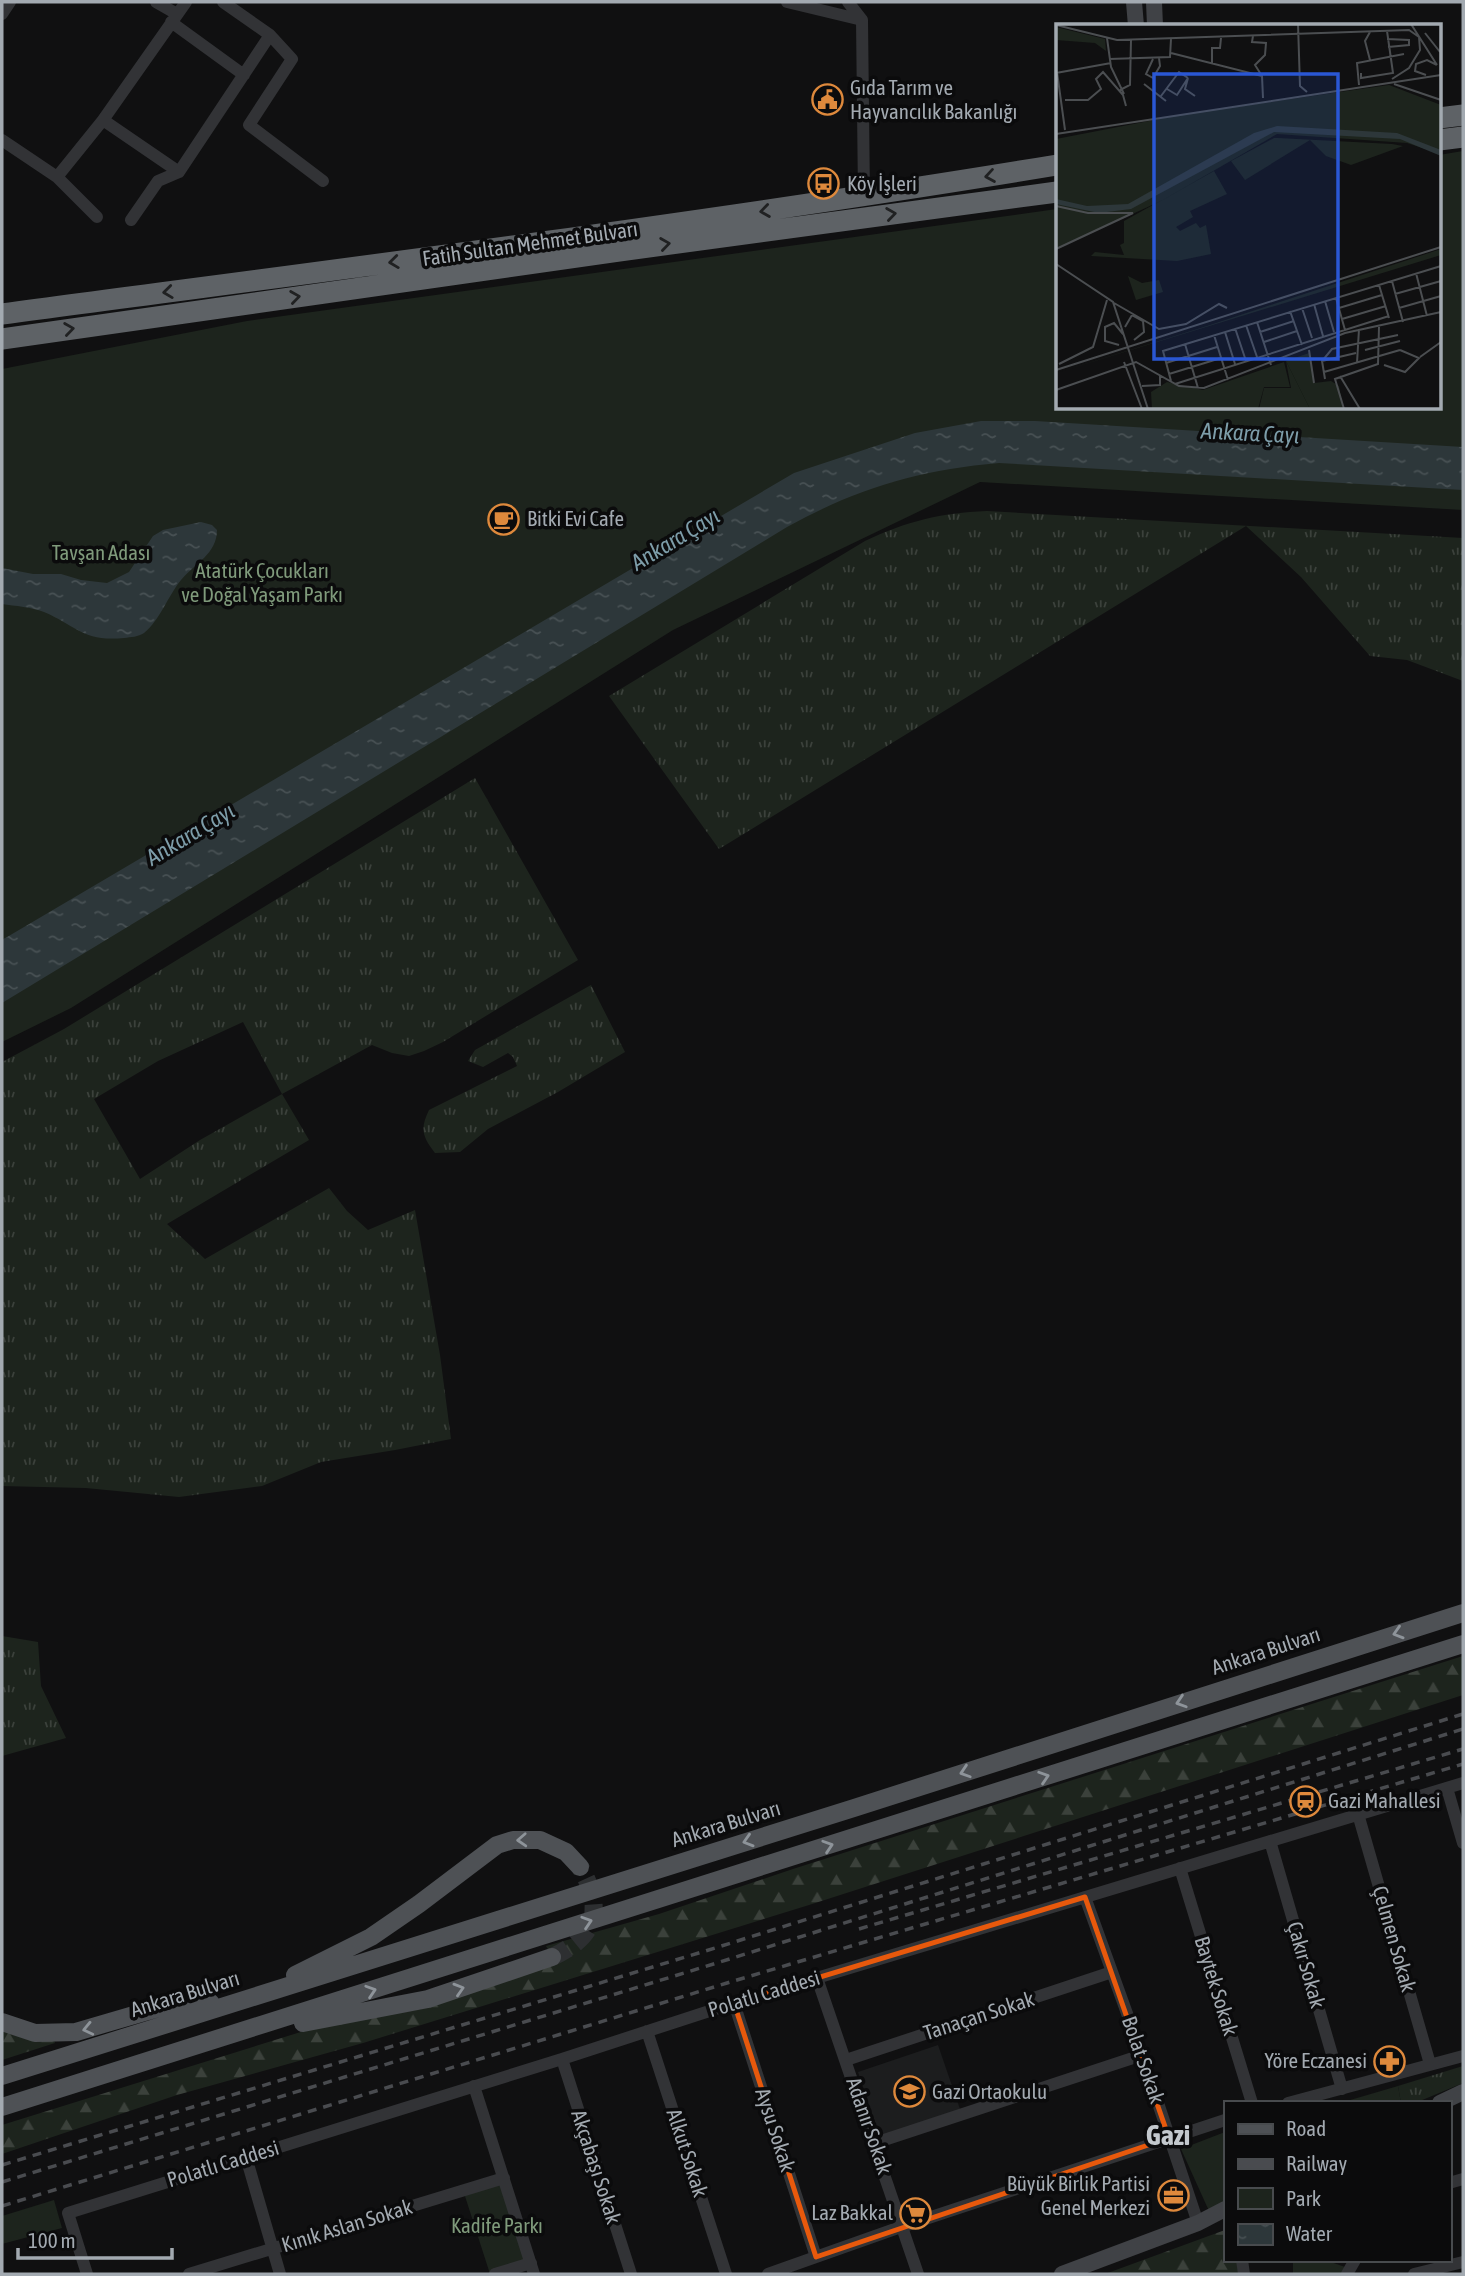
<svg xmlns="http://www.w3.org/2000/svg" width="1465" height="2276" viewBox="0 0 1465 2276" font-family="'Asap Condensed',sans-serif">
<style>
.built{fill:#1c1d1e}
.grass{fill:url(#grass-tufts);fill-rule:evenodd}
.forest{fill:url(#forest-firs)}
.green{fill:#1d241d}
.water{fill:url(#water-ripples)}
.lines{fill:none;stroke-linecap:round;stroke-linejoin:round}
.primary-tunnel{stroke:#2d2f31;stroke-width:18;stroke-dasharray:18 9;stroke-linecap:butt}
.street{stroke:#323336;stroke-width:12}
.secondary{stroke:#404246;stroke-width:16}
.primary{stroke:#4e5155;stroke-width:18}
.highway{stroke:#5e6266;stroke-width:21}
.rail{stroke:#494b4f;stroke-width:3.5;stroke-dasharray:9 7;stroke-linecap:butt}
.oneway{stroke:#202122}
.oneway2{stroke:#8e949a}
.marked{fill:none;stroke:#e8590c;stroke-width:5;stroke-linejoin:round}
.labels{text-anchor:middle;stroke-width:7;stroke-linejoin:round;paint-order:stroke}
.poi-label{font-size:21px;fill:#a3aab1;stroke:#0b0b0c;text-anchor:start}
.street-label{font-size:21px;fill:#a3aab1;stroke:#0b0b0c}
.park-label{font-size:21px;fill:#7f9a7b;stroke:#0b0b0c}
.water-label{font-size:23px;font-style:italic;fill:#7d9da9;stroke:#0b0b0c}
.district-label{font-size:28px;font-weight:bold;fill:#c3c8cd;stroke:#0b0b0c}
.inset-road{fill:none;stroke:#4b4e51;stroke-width:2}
.view{fill:#2a57d4;fill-opacity:0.15;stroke:#2a57d4;stroke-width:3.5}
.inset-edge{fill:none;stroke:#a3aab1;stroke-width:3.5}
</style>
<defs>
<pattern id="grass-tufts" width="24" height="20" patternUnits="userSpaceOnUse" patternTransform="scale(1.75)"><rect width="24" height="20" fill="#1d241d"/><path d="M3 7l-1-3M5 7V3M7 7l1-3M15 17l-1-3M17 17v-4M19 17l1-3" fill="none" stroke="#3b413b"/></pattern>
<pattern id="forest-firs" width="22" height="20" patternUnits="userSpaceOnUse" patternTransform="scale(1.75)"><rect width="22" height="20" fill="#1d241d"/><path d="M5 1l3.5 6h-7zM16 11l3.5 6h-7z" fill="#3b413b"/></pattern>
<pattern id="water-ripples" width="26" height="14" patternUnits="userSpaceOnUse" patternTransform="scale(1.75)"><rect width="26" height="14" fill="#2d373a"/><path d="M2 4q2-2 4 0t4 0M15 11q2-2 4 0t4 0" fill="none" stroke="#485154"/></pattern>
</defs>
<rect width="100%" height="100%" fill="#101011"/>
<!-- built -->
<path class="built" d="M938,2045L961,2112L880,2139L858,2072Z"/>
<!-- grass -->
<path class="grass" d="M987,511L1463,538V681L1407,660L1370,656L1301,577L1246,526L719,849L609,696L865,541C907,521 941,513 987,511Z
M475,778L578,960L443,1042L424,1051L409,1056L392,1053L372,1045L282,1094L309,1140L167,1224L205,1259L329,1188L347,1211L368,1230L415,1210L440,1355L451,1439L395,1450L321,1462L262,1486L179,1497L86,1488L2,1486V1062L64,1029ZM243,1022L282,1094L200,1140L140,1179L94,1099L158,1061Z
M591,985L625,1052L558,1092L488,1129L460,1152L435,1153C422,1136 420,1129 429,1110L517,1066L513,1057L508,1053L483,1067L468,1061L475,1050Z
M2,1636L38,1642L41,1686L66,1738L2,1756Z
M1463,2066V2083L1415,2103H1401L1398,2086Z"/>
<!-- forest -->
<path class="forest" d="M1463,1656V1695L809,1905L363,2043L177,2095L2,2154V2125L320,2026L422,2009L552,1957L546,1946L659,1914L793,1869Z
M2,2031L32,2038L54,2040L55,2043L2,2060Z
M1225,2230V2260H1242L1244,2274H1105Z"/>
<!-- green -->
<path class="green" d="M1463,151V510L980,482L673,630L71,1008L2,1042V369L247,321L1057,209V408H1439V155Z
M1398,2086L1401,2103H1340Z
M1225,2132V2203L1209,2211L1181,2149Z
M504,2178L531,2263L490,2274L463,2190Z
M54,2200L62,2228L2,2244V2216Z
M1293,2260H1325L1345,2267L1341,2274H1293Z"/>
<!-- water -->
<path class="water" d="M981,421H1035L1463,447V490L999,463C918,470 858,488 787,527L2,1003V940L794,473L915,433Z
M201,522L212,525L217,530C217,554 195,563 181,580C168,596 160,620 144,633C138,637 131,637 124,638C83,642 77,626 44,612C31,607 16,606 2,604V568L33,574H61L81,580L107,583L129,572L153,536L163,530Z"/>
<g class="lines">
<!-- primary-tunnel -->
<path class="primary-tunnel" d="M552,1957C596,1937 605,1909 580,1867"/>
<!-- street -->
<path class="street" d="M156,2L177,14
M223,2L270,35L292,59L249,125L323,181
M787,2L862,20L864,197
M848,2L862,20
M2,14L10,2
M171,22L244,75
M103,120L179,172L270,35
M2,140L57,177L97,217
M57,177L103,120L186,2
M131,220L158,181L179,172
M1447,1788L1463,1843
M1358,1814L1430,2064
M1270,1841L1342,2089
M1180,1868L1252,2103
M1085,1897L1142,2055L1198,2223
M817,1978L918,2274
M734,2003L816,2257
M647,2031L726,2274
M562,2059L631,2274
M846,2060L1112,1972
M474,2086L534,2274
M1288,2103L1463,2056
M875,2143L1142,2055
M246,2157L280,2274
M1449,2183L1463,2179
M1242,2260L1244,2274
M87,2274L68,2213L562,2059L734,2003L1463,1783
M189,2274L504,2178
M495,2274L531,2263
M768,2274L895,2229L1225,2120
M1347,2274L1355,2260
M1414,2274L1463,2262"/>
<!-- secondary -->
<path class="secondary" d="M1134,2L1136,26
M1154,2L1155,26
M1440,2103L1463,2092
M1062,2274L1198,2223L1225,2209"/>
<!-- primary -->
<path class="primary" d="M295,1975L371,1937L419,1904L497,1845L513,1840H540L566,1852L580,1867
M2,2022L35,2033L76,2032L158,2008L210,2002
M303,2023L428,1999L552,1957
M2,2076L854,1808L1463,1613
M2,2107L1463,1644"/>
<!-- highway -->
<path class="highway" d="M1439,118L1463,115
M1439,140L1463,137
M2,314C354,267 707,223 1057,165
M2,339L619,251L1057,192"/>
<!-- rail -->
<path class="rail" d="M859,1929L1463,1749
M2,2165L715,1948L1463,1714
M2,2182L720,1962L1463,1729
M2,2206L727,1983L1463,1764"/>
</g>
<!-- one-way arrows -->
<defs><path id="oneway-chevron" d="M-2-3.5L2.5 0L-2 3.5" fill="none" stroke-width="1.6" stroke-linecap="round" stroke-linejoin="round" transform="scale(1.75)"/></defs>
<g class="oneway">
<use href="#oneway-chevron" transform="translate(990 176) rotate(171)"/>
<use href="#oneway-chevron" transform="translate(765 211) rotate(172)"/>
<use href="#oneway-chevron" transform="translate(891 214) rotate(-8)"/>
<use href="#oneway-chevron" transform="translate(665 244) rotate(-8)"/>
<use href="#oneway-chevron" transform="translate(394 262) rotate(173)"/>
<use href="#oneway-chevron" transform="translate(168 292) rotate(173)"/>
<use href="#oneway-chevron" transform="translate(295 297) rotate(-8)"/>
<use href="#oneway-chevron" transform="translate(69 329) rotate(-8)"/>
</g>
<g class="oneway2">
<use href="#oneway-chevron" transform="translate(1398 1633) rotate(163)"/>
<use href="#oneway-chevron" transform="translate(1181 1702) rotate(162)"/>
<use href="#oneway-chevron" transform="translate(965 1772) rotate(162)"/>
<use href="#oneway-chevron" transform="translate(1044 1777) rotate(-18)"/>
<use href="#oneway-chevron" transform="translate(522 1840) rotate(177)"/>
<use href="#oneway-chevron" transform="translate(748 1841) rotate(163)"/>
<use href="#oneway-chevron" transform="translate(828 1846) rotate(-18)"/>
<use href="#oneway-chevron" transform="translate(587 1922) rotate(-18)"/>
<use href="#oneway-chevron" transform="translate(459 1989) rotate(-17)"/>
<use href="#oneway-chevron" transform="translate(371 1991) rotate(-18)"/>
<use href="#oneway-chevron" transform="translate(88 2029) rotate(167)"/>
</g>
<!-- marked area -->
<path class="marked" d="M1085,1897L1169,2138L816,2257L734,2003Z"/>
<!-- icons -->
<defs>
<symbol id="civic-ring" viewBox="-11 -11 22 22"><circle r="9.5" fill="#0b0b0c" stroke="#de893c" stroke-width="1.5"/><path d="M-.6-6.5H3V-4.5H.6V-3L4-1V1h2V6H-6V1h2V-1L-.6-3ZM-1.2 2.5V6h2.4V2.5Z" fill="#de893c"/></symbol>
<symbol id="bus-ring" viewBox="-11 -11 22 22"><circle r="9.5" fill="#0b0b0c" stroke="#de893c" stroke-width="1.5"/><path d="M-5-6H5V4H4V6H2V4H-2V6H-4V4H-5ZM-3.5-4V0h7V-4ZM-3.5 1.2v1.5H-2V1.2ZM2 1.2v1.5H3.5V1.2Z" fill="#de893c"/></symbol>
<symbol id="cafe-ring" viewBox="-11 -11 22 22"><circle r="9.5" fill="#0b0b0c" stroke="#de893c" stroke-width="1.5"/><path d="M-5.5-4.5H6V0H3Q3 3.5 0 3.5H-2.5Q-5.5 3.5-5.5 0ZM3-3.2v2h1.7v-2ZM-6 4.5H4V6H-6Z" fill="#de893c"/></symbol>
<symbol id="station-ring" viewBox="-11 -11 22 22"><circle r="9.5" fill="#0b0b0c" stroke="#de893c" stroke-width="1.5"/><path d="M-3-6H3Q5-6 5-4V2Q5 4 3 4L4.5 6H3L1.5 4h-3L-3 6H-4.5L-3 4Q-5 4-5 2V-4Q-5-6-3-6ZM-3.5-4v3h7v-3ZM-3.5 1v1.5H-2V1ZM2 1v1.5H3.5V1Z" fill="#de893c"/></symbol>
<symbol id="pharmacy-ring" viewBox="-11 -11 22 22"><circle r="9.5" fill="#0b0b0c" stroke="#de893c" stroke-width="1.5"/><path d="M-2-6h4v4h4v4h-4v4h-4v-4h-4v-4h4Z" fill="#de893c"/></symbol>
<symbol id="school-ring" viewBox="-11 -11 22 22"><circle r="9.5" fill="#0b0b0c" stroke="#de893c" stroke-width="1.5"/><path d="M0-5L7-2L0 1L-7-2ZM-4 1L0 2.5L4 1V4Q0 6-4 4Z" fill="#de893c"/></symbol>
<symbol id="office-ring" viewBox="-11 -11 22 22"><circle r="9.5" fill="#0b0b0c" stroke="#de893c" stroke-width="1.5"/><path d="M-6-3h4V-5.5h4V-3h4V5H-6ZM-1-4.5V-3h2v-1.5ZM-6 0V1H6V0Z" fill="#de893c"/></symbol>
<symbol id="supermarket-ring" viewBox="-11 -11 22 22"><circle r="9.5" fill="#0b0b0c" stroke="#de893c" stroke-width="1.5"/><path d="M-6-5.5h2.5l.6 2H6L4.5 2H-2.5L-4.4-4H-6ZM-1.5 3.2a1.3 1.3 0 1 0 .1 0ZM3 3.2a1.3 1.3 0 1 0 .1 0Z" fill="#de893c"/></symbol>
</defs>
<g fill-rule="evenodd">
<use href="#civic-ring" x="810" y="82" width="35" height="35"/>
<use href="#bus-ring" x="806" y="166" width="35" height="35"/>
<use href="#cafe-ring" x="486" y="502" width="35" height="35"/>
<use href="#station-ring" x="1288" y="1784" width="35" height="35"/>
<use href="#pharmacy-ring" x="1372" y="2044" width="35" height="35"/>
<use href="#school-ring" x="892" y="2074" width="35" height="35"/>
<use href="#office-ring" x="1156" y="2178" width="35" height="35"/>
<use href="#supermarket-ring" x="898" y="2196" width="35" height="35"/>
</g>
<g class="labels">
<!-- poi labels -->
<g class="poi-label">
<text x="850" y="95">Gıda Tarım ve<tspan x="850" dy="24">Hayvancılık Bakanlığı</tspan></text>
<text x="847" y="191">Köy İşleri</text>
<text x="527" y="526">Bitki Evi Cafe</text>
<text x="1328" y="1808">Gazi Mahallesi</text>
<text x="1367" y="2068" text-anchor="end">Yöre Eczanesi</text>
<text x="932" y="2099">Gazi Ortaokulu</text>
<text x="1150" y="2191" text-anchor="end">Büyük Birlik Partisi<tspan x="1150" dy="24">Genel Merkezi</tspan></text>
<text x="893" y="2220" text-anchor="end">Laz Bakkal</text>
</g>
<!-- street labels -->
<g class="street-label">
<text transform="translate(530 244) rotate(-8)" y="7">Fatih Sultan Mehmet Bulvarı</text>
<text transform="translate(1266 1651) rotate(-18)" y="7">Ankara Bulvarı</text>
<text transform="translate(726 1824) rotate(-17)" y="7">Ankara Bulvarı</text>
<text transform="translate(1394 1939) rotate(74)" y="7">Çelmen Sokak</text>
<text transform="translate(1306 1965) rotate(74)" y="7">Çakır Sokak</text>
<text transform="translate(1216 1986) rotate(73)" y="7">Baytek Sokak</text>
<text transform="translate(185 1994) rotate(-17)" y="7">Ankara Bulvarı</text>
<text transform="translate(764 1994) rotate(-17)" y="7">Polatlı Caddesi</text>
<text transform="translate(979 2016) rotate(-18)" y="7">Tanaçan Sokak</text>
<text transform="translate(1143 2060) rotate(71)" y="7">Bolat Sokak</text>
<text transform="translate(869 2126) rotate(71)" y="7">Adanır Sokak</text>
<text transform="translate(775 2130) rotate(72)" y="7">Aysu Sokak</text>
<text transform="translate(687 2153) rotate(72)" y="7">Alkut Sokak</text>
<text transform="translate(223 2164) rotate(-17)" y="7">Polatlı Caddesi</text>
<text transform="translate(596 2167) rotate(72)" y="7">Akçabaşı Sokak</text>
<text transform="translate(347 2226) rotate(-17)" y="7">Kınık Aslan Sokak</text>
</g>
<!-- park labels -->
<g class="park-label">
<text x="101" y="560">Tavşan Adası</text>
<text x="262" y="578">Atatürk Çocukları<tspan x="262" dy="24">ve Doğal Yaşam Parkı</tspan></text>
<text x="497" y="2233">Kadife Parkı</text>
</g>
<!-- water labels -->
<g class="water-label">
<text transform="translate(1250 433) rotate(3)" y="8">Ankara Çayı</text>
<text transform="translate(675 539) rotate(-31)" y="8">Ankara Çayı</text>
<text transform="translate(190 834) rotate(-31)" y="8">Ankara Çayı</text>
</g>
<!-- district labels -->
<g class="district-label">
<text x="1168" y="2145">Gazi</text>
</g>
</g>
<!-- overview -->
<g transform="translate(1056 24)">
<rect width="385" height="385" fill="#101011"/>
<path d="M218,114H222L336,120L347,122L295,141L270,132L254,116L189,156L175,137ZM158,147L171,170L134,187L137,193L120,203L124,207L140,199L144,204L150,201L155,230L121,237L35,232L39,228L68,231L64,221L68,219V197ZM72,252L86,259L103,256L107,268L80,276ZM230,337L254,385H203L208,364H235Z" fill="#1d241d"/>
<path d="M385,225V231L0,349L151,302ZM253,329L258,359L275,357L283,362L287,385H254L230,337ZM228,338L234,363H208L202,385H96L95,368L111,358L147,366Z" fill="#1d241d"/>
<path d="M0,3L49,15L50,27L39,19L0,16ZM333,61L385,81V130L351,119L221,110L107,176L0,225V115L129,90Z" fill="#1d241d"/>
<path d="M221,102L341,109L385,126V132L344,115L218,108L75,185L43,189L0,180V175L31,182L72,180L198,109Z" fill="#2d373a"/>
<path class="inset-road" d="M242,0L244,62L251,68M355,0L381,41M0,1L61,16L353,6L363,13M314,8L309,17L314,36M369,9L384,28M197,12L196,18L210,19L209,31L199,41L206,52M51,14L55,43L68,70M331,15L353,16V21L332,23M115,29L206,52L207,74M53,35L114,33L115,15M97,35L90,50L97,54L104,42L103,34M156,40V24H164L165,14M1,48L9,106M0,49L55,39M305,49V54L337,49L331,7M370,51L359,47L360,40L371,36L381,41M132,54L129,65L139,72M336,55L353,44L364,26L363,13M88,60L110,77M338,60L385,76M303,61L301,39L348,30M111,65L121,71L132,54M64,66L74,61L75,16M105,72L123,48L132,54M9,76H32L45,65L40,55L47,48L67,71L70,82M0,110L385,51M0,182L32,189H77L0,225M0,240L57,278L92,385M360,249L371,292M336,257L347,298M323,261L333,294M339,270L385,257M280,274L289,306M269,277L278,308M58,279L103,305L130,300L163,280L171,284M258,280L267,312M246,284L256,314M283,284L326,271M343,284L385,272M234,287L246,321M286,295L330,282M201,298L215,341M190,301L201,333M69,303L76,291L87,297L88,308L78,316M179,304L190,337M169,308L179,340M204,308L238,297M158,311L172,356M208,318L241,307M129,320L142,364M63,321L49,317V303L58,299L67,310M253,326L258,359M309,326L344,317M364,333L385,318M266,337L300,329M68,338L86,385M110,339L161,323M301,339L303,305M3,340L37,323L51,276M328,341L349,348L363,334L344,326M0,346L385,223M268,348L344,326M113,350L165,334M284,352L304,385M269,355L266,337L276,325L342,311M115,357L107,327L385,242M119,360L333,292M86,362L104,361V352M0,366L80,338L123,362L148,364L289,309L385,288M288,385L279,355L322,340L323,303"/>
<path class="view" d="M98,50H282V335H98Z"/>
<rect width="385" height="385" class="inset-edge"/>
</g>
<!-- border -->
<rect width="1465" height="2276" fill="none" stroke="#a3aab1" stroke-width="7"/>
<!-- legend -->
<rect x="1224" y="2101" width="228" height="161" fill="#0b0b0c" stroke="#484b4e" stroke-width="2"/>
<rect x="1238" y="2124" width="35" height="10" fill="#4e5155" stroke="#484b4e" stroke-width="2"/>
<text x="1286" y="2136" font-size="21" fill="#a3aab1">Road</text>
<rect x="1238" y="2159" width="35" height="10" fill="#494b4f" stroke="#484b4e" stroke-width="2"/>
<text x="1286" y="2171" font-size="21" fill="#a3aab1">Railway</text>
<rect x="1238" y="2188" width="35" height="21" fill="#1d241d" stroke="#484b4e" stroke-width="2"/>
<text x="1286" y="2206" font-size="21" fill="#a3aab1">Park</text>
<rect x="1238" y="2224" width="35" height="21" fill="url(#water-ripples)" stroke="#484b4e" stroke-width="2"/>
<text x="1286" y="2241" font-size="21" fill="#a3aab1">Water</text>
<!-- scale -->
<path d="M18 2248v10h154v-10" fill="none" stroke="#a3aab1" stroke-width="3.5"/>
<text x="28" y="2248" font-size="21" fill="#a3aab1" stroke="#0b0b0c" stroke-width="5" paint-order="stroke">100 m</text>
</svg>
